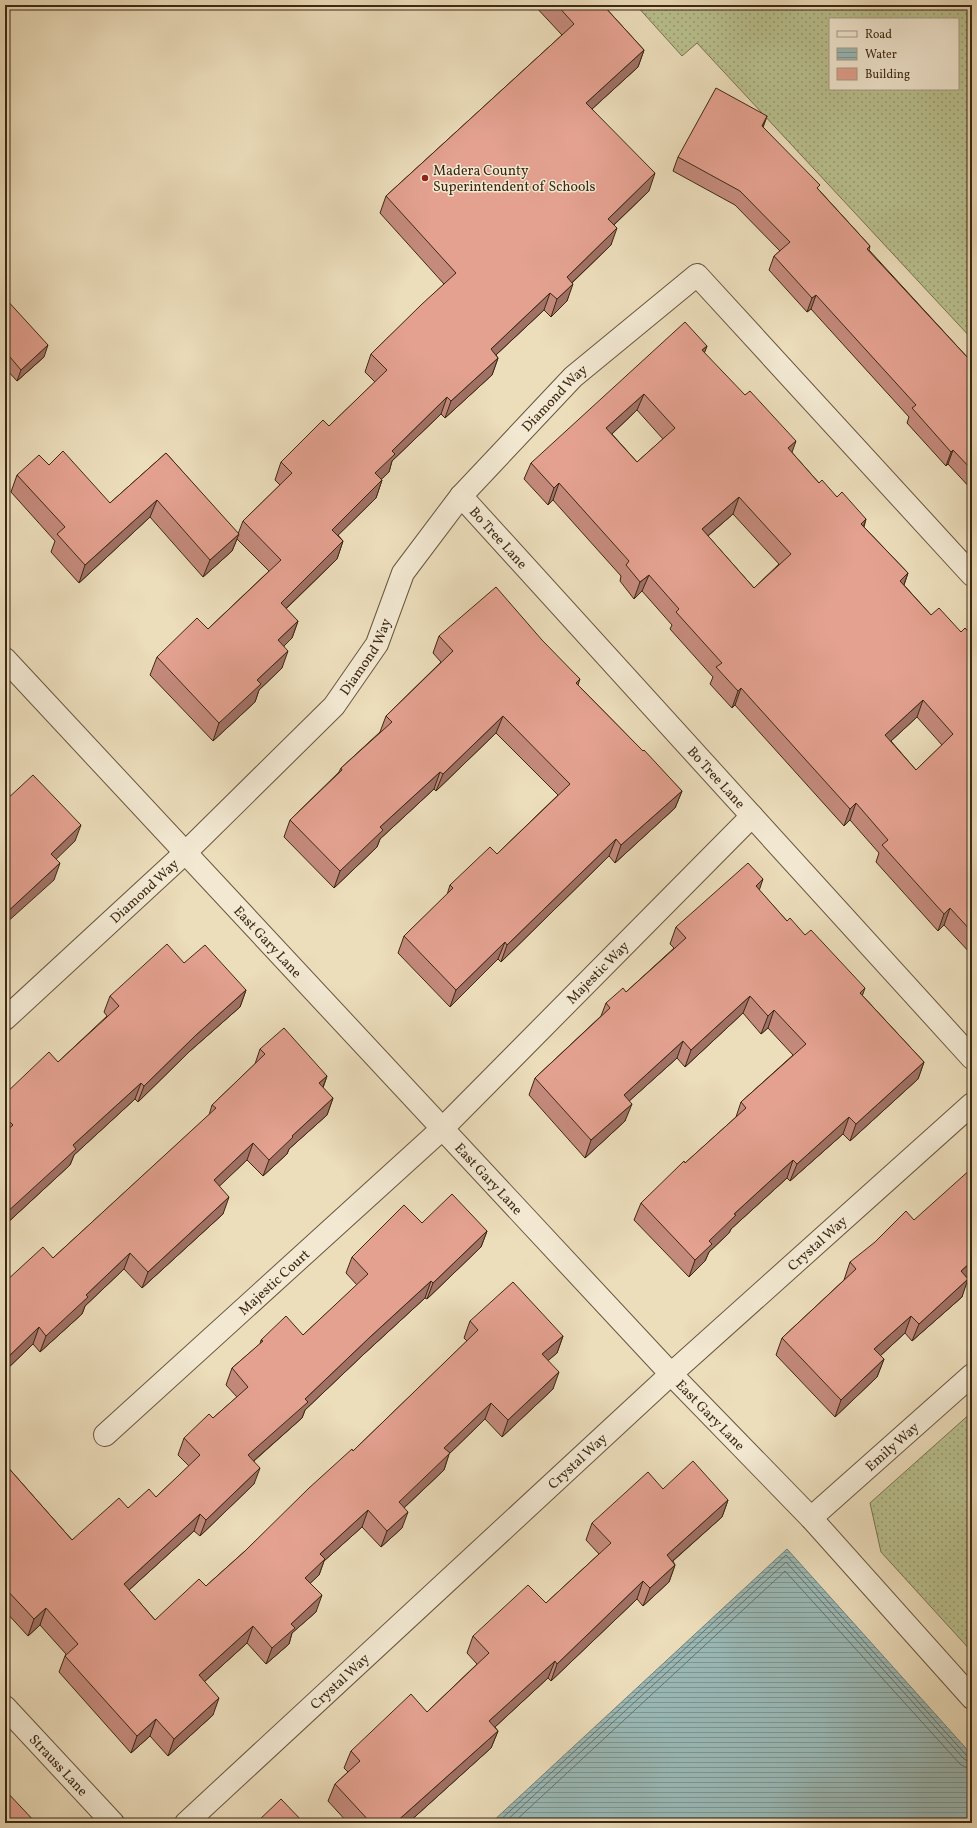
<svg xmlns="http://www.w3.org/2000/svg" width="977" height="1828" viewBox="0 0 977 1828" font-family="Vollkorn,serif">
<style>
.grass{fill:url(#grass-dots);stroke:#7a7452;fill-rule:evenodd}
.water{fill:url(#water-rules);stroke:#748076}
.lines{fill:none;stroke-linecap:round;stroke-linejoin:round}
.shore{stroke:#6b7266;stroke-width:1}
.minor-casing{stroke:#68563e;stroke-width:24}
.minor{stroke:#f3e9d3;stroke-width:22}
.wall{fill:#c48a7c;stroke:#3c2914;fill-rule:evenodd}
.shaded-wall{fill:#a07165;stroke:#3c2914}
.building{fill:#e4a190;stroke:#3c2914;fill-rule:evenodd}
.poi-dot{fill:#8f2418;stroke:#f3e9d3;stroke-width:1.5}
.labels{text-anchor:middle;stroke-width:3;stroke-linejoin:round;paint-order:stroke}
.poi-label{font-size:14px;fill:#3c2914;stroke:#f3e9d3;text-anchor:start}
.street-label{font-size:14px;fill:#3c2914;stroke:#f3e9d3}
</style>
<defs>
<pattern id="grass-dots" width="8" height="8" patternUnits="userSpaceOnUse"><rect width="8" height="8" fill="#b9c08f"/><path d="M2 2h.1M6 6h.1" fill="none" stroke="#989c74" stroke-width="1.8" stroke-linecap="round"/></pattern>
<pattern id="water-rules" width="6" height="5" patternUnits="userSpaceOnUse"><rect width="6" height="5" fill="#9abab8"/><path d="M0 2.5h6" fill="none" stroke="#7f9794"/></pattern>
</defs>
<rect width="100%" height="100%" fill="#ecddbb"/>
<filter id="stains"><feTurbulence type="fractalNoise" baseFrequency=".005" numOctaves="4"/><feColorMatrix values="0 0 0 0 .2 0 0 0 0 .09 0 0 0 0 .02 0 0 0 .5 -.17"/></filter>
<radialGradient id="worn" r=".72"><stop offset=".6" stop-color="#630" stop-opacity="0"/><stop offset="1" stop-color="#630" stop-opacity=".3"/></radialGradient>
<!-- grass -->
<path class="grass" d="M636,5H972V339L697,43L682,56ZM830,19H958V89H830Z
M972,1412V1652L881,1552L870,1503Z"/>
<!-- water -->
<path class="water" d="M787,1549L972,1755V1823H491Z"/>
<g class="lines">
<!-- shore -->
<path class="shore" d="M497,1823L786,1555L967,1756L972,1757
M504,1823L786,1562L964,1759L972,1763
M513,1823L785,1571L960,1764L965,1767L972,1769"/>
<defs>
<g id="minor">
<path id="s1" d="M461,496L972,1058"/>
<path id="s2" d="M5,659L671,1374L811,1518L972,1698"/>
<path id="s3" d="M5,1019L186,852L334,706L377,644L403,573L461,496L573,377L697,275L972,575"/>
<path id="s4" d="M105,1435L443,1128L752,816"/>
<path id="s5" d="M811,1518L972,1375"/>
<path id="s6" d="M5,1707L113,1823"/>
<path id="s7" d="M186,1823L671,1374L972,1104"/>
</g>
</defs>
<!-- minor casing -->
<use href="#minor" class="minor-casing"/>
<!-- minor -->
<use href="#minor" class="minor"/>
</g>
<!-- wall -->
<path class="wall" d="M534,5H603L644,50L638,67L592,109L649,191L614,225L611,245L572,283L567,301L551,317L544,310L496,355L498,358L492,375L445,418L441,414L392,461L389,472L381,479L382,480L376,498L338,535L343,541L337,559L286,609L298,621L292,638L284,646L282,668L259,690L255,702L213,741L150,675L157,657L208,629L269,571L237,539L232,551L203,577L150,517L79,583L51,552L55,541L11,492L17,475L49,465L110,503L166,453L238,534L243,521L280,485L275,480L281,462L329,426L375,382L365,372L371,354L444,284L380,213L386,196L562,35Z
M767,116L763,127L819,190L870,246L869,250L968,358L972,359V490L948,464L946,466L907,423L909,417L811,309L807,312L769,270L774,256L780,251L735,205L673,171L678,157Z
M5,298L44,357L17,381L6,369L5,370Z
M707,346L704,353L819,483L866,519L864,527L908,573L904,585L931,615L961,632L972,636V970L968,965L972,955L944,925L938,931L876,862L879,853L850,820L844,826L735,705L732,708L710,684L713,677L670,629L672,625L642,591L634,599L620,581L621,576L553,500L548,505L524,479L531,463ZM637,410L663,439L637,462L612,434ZM733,514L779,564L754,588L708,536ZM917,717L942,745L916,770L891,741Z
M439,636L578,685L682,791L675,808L615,863L609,856L501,962L498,959L450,1007L398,953L404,936L447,895L450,885L497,854L558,795L496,733L436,791L434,789L380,839L377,847L334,888L284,837L290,820L339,772L341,768L380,732L386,716L441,662L433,653Z
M759,890L787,921L805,935L862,995L924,1062L918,1079L850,1141L843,1134L790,1181L787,1178L731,1229L729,1233L709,1252L705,1261L689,1277L634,1220L641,1203L736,1117L741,1102L793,1055L768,1028L761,1034L743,1013L685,1067L677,1058L629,1101L625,1121L585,1158L529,1095L535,1078L601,1016L606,1003L626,992L674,948L670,944L676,927Z
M184,963L246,990L240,1007L190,1051L138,1102L135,1099L74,1155L70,1165L5,1225V1094L58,1062L107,1016L104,1012L110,996Z
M260,1049L327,1076L323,1088L333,1098L327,1115L289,1149L287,1154L263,1176L247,1160L219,1186L223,1214L142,1288L124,1269L85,1306L82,1314L40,1352L33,1344L5,1371L53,1258L209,1115L212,1105L255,1064Z
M422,1223L487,1231L481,1247L427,1299L425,1298L364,1354L305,1410L302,1418L254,1461V1484L200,1536L194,1531L129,1590L155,1620L206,1586L245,1551L353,1451L467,1341L464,1338L470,1321L563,1336L557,1353L548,1360L553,1389L502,1437L485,1419L449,1454L444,1470L404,1508L402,1528L381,1547L362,1527L324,1561L319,1575L310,1583L316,1612L292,1633L289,1644L266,1664L247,1643L204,1682L213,1715L168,1756L150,1736L131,1753L59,1672L65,1656L66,1654L40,1625L28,1636L5,1611V1464L72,1540L128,1508L156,1497L189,1466L178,1455L184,1438L213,1418L237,1397L226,1385L232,1368L260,1344L261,1340L303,1335L357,1285L346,1273L352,1257Z
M850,1262L966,1277L962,1297L912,1341L905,1333L880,1356L884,1359L877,1377L835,1417L776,1355L782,1338L844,1280Z
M663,1489L728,1500L722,1517L673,1561L675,1565L669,1582L643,1606L637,1599L551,1681L548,1678L495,1727L498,1731L491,1748L408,1823H348L328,1801L335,1784L348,1772L344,1768L351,1751L427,1712L477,1664L467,1653L473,1636L546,1603L599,1554L586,1540L592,1523Z"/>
<!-- shaded-wall -->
<path class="shaded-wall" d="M644,50L638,67L580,120L586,103Z
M767,116L762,130V126Z
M655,173L649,191L602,236L608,219Z
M617,228L611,245L560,294L567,277Z
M573,284L567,301L551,317L557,299Z
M550,293L544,310L484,366L491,349Z
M816,295L811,309L807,312L812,298Z
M48,345L44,357L17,381L21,370Z
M707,346L701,362L702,350Z
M10,357L6,369L5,370V362Z
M498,358L492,375L445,418L451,401Z
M644,394L637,410L600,445L606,428Z
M447,397L441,414L392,461L389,472L369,491L375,473L392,451Z
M796,441L790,458L788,448Z
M953,450L948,464L946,466L951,452Z
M382,480L376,498L326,547L332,530Z
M559,483L553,500L548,505L554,488Z
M739,497L733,514L696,546L702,529Z
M157,500L150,517L79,583L85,565Z
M866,519L860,536L861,524Z
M239,534L232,551L203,577L210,560Z
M343,541L337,559L274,620L281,603Z
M908,573L902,590L900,581Z
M649,575L642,591L634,599L640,582Z
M298,621L292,638L272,658L278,640Z
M288,651L282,668L259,690L255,702L213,741L219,723L257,680Z
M580,679L574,697L576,683Z
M741,688L735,705L732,708L738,691Z
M923,700L917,717L879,752L885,735Z
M503,716L496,733L436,791L443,774Z
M440,772L434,789L380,839L377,847L334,888L340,871L380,827Z
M682,791L675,808L615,863L621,845Z
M856,803L850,820L844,826L850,809Z
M81,825L75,841L45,870L51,854Z
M616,839L609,856L501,962L507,945Z
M60,863L54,880L5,924V914Z
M763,879L757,897L756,886Z
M950,908L944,925L938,931L944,914Z
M505,942L498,959L450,1007L456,990Z
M865,988L859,1005L860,993Z
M246,990L240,1007L190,1051L138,1102L144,1086L196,1035Z
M750,996L743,1013L685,1067L691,1050Z
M774,1010L768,1028L761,1034L768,1016Z
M683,1041L677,1058L617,1112L624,1095Z
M924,1062L918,1079L850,1141L856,1124Z
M327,1076L321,1092L319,1083Z
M141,1083L135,1099L74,1155L70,1165L5,1225V1214L73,1145Z
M333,1098L327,1115L289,1149L287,1154L263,1176L269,1160L292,1136Z
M632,1104L625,1121L585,1158L591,1140Z
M849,1117L843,1134L790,1181L797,1164Z
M253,1143L247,1160L208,1197L214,1180Z
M793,1160L787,1178L731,1229L729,1233L709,1252L705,1261L689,1277L695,1260L709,1241L734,1214Z
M229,1197L223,1214L142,1288L148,1272Z
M487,1231L481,1247L427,1299L433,1283Z
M130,1253L124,1269L85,1306L82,1314L40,1352L46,1336L86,1295Z
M972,1261V1272L955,1289L961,1271Z
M968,1279L962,1297L912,1341L919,1324Z
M431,1281L425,1298L364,1354L305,1410L302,1418L242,1471L248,1455L305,1399L370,1337Z
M911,1316L905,1333L868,1367L874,1349Z
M39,1327L33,1344L5,1371V1360Z
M563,1336L557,1353L536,1371L542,1354Z
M884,1359L877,1377L835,1417L841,1400Z
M559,1372L553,1389L502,1437L508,1420Z
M9,1375L5,1386V1379Z
M491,1403L485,1419L449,1454L444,1470L393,1518L399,1502L444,1448Z
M260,1468L254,1484L200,1536L206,1520Z
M728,1500L722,1517L660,1572L667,1555Z
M368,1510L362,1527L324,1561L319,1575L299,1594L305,1578L320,1554Z
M408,1512L402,1528L381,1547L387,1531Z
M200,1514L194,1531L118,1600L124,1584Z
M675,1565L669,1582L643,1606L650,1588Z
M643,1581L637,1599L551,1681L557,1664Z
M322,1595L316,1612L292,1633L289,1644L266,1664L272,1648L291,1624Z
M46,1608L40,1625L28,1636L34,1619Z
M253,1626L247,1643L193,1692L199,1675Z
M555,1661L548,1678L483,1738L489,1721Z
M219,1698L213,1715L168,1756L174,1739Z
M156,1719L150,1736L131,1753L137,1736Z
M498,1731L491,1748L408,1823H395Z"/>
<!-- building -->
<path class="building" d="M557,5H603L644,50L586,103L655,173L608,219L617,228L567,277L573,284L557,299L550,293L491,349L498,358L451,401L447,397L392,451L395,454L375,473L382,480L332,530L343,541L281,603L298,621L278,640L288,651L257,680L261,684L219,723L157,657L197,618L208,629L281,560L243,521L292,473L281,462L323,420L329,426L387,370L371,354L422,304L456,273L386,196L574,24Z
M716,88L767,116L762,126L820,185L817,188L870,246L867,249L968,358L970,356L972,359V470L953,450L951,452L912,408L916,405L816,295L812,298L774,256L790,242L740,191L678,157Z
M5,298L48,345L21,370L10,357L5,362Z
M685,322L707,346L702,350L745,395L750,391L796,441L788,448L819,483L822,480L837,497L842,492L866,519L861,524L908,573L900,581L931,615L939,608L961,632L965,628L972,636V932L950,908L944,914L882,845L888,840L856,803L850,809L741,688L738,691L716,667L722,663L676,612L679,609L649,575L640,582L626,565L629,561L559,483L554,488L531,463ZM644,394L675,428L637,462L606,428ZM739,497L791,554L754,588L702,529ZM923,700L953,734L916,770L885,735Z
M63,451L110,503L166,453L239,534L210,560L157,500L85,565L57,534L65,527L17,475L39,455L49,465Z
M496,587L542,640L580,679L576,683L643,751L644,750L682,791L621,845L616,839L507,945L505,942L456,990L404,936L453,888L450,885L490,847L497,854L570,784L503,716L443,774L440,772L380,827L383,830L340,871L290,820L342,770L341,768L392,722L386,716L453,651L439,636Z
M33,775L81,825L51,854L60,863L5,914V801Z
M748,863L763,879L756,886L787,921L790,918L805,935L811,930L865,988L860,993L924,1062L856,1124L849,1117L797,1164L793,1160L734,1214L736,1215L709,1241L712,1244L695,1260L641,1203L684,1161L685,1163L746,1108L741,1102L806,1044L774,1010L768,1016L750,996L691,1050L683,1041L624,1095L632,1104L591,1140L535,1078L610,1008L606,1003L623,988L626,992L686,938L676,927Z
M167,944L184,963L205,945L246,990L196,1035L144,1086L141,1083L73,1145L76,1149L5,1214V1132L13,1125L5,1117V1094L49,1052L58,1062L119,1006L110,996Z
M284,1028L327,1076L319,1083L333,1098L292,1136L293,1137L269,1160L253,1143L214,1180L229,1197L148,1272L130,1253L86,1295L88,1297L46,1336L39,1327L5,1360V1282L43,1247L53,1258L216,1108L212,1105L265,1054L260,1049Z
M972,1168V1261L961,1271L968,1279L919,1324L911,1316L874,1349L884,1359L841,1400L782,1338L856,1269L850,1262L875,1242L906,1211L914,1220Z
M452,1194L487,1231L433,1283L431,1281L370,1337L305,1399L308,1402L248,1455L260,1468L206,1520L200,1514L124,1584L155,1620L199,1579L206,1586L245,1551L309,1488L352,1449L353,1451L478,1330L470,1321L513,1282L563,1336L542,1354L559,1372L508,1420L491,1403L444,1448L450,1453L399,1502L408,1512L387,1531L368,1510L320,1554L325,1559L305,1578L322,1595L291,1624L295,1628L272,1648L253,1626L199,1675L219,1698L174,1739L156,1719L137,1736L65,1656L78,1644L46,1608L34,1619L5,1588V1464L72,1540L119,1498L128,1508L149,1489L156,1497L200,1455L184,1438L209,1414L213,1418L248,1387L232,1368L263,1341L261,1340L286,1316L303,1335L368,1274L352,1257L404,1205L422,1223Z
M5,1371L9,1375L5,1379Z
M693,1461L728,1500L667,1555L675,1565L650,1588L643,1581L557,1664L555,1661L489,1721L498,1731L395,1823H371L335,1784L360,1761L351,1751L411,1694L427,1712L489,1653L473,1636L528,1585L546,1603L611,1543L592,1523L648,1472L663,1489Z
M5,1790L36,1823H5Z
M281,1799L304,1823H256Z"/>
<!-- markers -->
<circle class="poi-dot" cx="425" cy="178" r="4"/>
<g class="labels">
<!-- poi labels -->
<g class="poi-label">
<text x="433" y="175">Madera County<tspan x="433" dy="16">Superintendent of Schools</tspan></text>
</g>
<!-- street labels -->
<g class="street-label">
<text dy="5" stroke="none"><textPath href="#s3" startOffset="837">Diamond Way</textPath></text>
<text dy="5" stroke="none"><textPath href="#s1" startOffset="56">Bo Tree Lane</textPath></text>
<text dy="5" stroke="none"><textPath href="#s3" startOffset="513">Diamond Way</textPath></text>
<text dy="5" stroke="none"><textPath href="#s1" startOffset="380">Bo Tree Lane</textPath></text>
<text dy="5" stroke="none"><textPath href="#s3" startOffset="189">Diamond Way</textPath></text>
<text dy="5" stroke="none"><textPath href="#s2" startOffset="386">East Gary Lane</textPath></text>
<text dy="5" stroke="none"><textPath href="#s4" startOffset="676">Majestic Way</textPath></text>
<text dy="5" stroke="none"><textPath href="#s2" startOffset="710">East Gary Lane</textPath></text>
<text dy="5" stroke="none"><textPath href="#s7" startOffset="857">Crystal Way</textPath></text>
<text dy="5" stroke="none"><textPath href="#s4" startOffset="228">Majestic Court</textPath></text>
<text dy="5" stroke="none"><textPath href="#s2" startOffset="1034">East Gary Lane</textPath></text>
<text dy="5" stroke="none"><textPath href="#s5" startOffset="108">Emily Way</textPath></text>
<text dy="5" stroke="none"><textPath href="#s7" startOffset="533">Crystal Way</textPath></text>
<text dy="5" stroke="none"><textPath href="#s7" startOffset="209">Crystal Way</textPath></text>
<text dy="5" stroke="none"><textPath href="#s6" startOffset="79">Strauss Lane</textPath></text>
</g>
</g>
<!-- margin -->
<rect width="977" height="1828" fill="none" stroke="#ecddbb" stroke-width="20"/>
<rect x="6" y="6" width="965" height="1816" fill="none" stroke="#3c2914" stroke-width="2"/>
<rect x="10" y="10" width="957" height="1808" fill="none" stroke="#3c2914"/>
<!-- legend -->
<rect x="829" y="18" width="130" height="72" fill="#f3e9d3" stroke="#aa9c87"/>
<rect x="837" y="31" width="20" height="6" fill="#f3e9d3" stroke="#aa9c87"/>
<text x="865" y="38" font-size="12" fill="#3c2914">Road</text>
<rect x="837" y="48" width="20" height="12" fill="url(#water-rules)" stroke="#aa9c87"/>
<text x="865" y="58" font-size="12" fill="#3c2914">Water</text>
<rect x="837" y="68" width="20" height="12" fill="#e4a190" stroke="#aa9c87"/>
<text x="865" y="78" font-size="12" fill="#3c2914">Building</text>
<rect width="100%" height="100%" filter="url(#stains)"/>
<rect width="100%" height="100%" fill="url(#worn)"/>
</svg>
